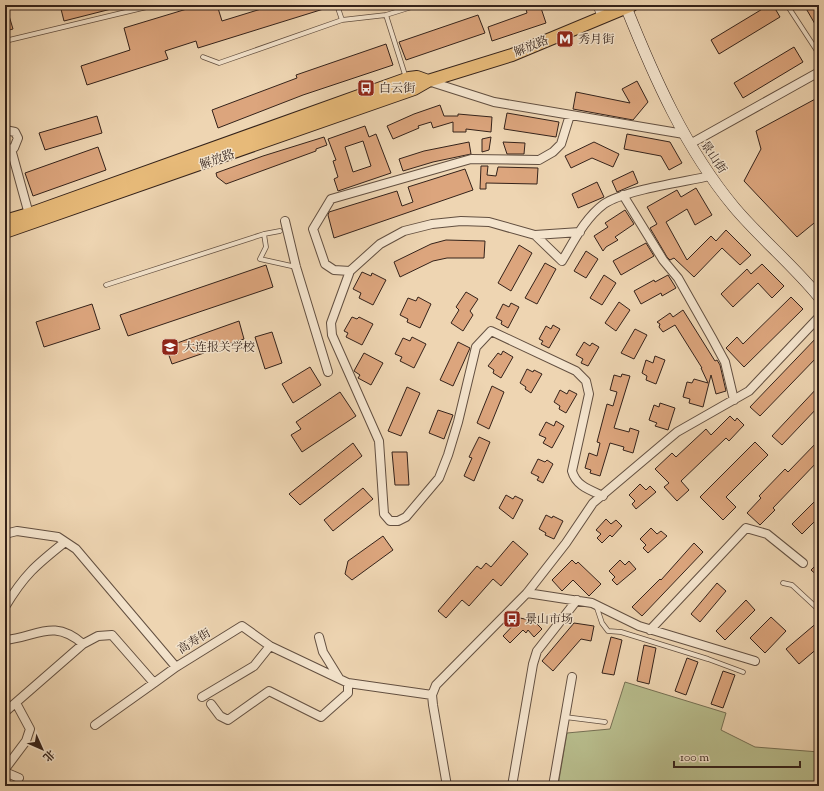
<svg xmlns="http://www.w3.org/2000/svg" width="824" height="791" viewBox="0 0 824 791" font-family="'Sorts Mill Goudy','Noto Serif SC',serif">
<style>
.green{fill:#b8bd8d;stroke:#767054}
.building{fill:#dca57d;stroke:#34221a;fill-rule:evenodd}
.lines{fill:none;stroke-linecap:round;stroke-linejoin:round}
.lane-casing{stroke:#624f40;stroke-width:5.5}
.street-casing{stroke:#624f40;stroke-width:10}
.secondary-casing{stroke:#34221a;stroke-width:12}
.primary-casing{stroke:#34221a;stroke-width:14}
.lane{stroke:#f4e4cd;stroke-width:4}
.street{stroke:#f4e4cd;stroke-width:8}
.secondary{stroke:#f4e4cd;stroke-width:11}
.primary{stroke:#e7ba79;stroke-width:12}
.labels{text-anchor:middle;stroke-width:3;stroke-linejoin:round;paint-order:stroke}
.poi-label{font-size:12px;fill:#34221a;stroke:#f4e4cd;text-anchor:start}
.street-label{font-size:12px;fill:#34221a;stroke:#f4e4cd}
</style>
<rect width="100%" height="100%" fill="#eed5b2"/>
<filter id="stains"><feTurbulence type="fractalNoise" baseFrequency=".005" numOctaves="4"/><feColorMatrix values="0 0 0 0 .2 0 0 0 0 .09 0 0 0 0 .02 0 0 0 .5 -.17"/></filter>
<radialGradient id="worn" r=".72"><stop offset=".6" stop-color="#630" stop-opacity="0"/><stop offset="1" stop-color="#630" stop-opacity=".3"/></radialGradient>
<!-- green -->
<path class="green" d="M625,682L726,713L721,730L755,747L819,752V786H558L567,733L610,729Z"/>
<!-- building -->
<path class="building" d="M60,5H119V7L64,21Z
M200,5H217L222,21L274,5H330V7L198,48L196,41L165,51L168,59L87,85L81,66L130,50L124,28Z
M525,5H540L546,23L492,41L488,27L527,13Z
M769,5H773L780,17L719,54L711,40Z
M804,5H819V31Z
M7,9L13,29L5,31V10Z
M478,15L485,33L406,60L399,42Z
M386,44L393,65L303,95L218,128L212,110L297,78L296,75Z
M794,47L803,62L743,98L734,83Z
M637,81L648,102L633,120L573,109L576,92L630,103L622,89Z
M819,97V219L797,237L744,181L761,149L756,131Z
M440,105L444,116H458V114L492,117L491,132L466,129V132H453V122L433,128L431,122L418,126L419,128L393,139L387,126L414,114Z
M507,113L559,122L556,137L504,129Z
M97,116L102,133L45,150L39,133Z
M365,126L369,137L376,134L391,173L338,191L334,179L338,177L333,161L336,160L328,139ZM363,141L371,166L353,172L345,147Z
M627,134L670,142L682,163L669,170L661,156L624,149Z
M324,137L327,145L316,149V151L226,184L217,177L216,173L263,156Z
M491,137L489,150L482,152V139Z
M469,142L471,154L433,162L403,171L399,159L424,151Z
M503,142L525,143L524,154H507Z
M594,142L619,154L613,167L592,158L571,168L565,156Z
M98,147L106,170L33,196L25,173Z
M481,166H488L487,175L496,176L498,167L538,168L537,184L486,183V189H480Z
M465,169L473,190L334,238L328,215L329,212L397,191L402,206L413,202L408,187Z
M633,171L638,183L617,192L612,181Z
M597,182L604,197L578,208L572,194Z
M696,188L712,215L695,225L687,209L666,222L687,260L711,236L716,241L726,230L751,255L740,265L722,248L694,277L674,258L670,260L667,257L650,228L657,224L647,207L677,190L681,197Z
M625,210L634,224L615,237L618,240L606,247L603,251L594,236L608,227L605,223Z
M446,240L485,241L484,258H447L433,261L400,277L394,262L431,244Z
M646,243L654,256L621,275L613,261Z
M519,245L532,253L511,291L498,283Z
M586,251L598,259L586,278L574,271Z
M545,263L556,269L537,304L525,298Z
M762,264L784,286L772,298L758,283L733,307L721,294L747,269L751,274Z
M266,265L273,287L128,336L120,315Z
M362,272L371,276L372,273L386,280L373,305L359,298L361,293L353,289Z
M604,275L616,283L602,305L590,298Z
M668,275L676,288L662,296L661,293L641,304L634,291L654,280L655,282Z
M466,292L478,299L470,311L473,315L463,331L451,323L459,310L456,307Z
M418,297L431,304L420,328L407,322L408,319L400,315L408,298L416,301Z
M791,297L803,309L744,367L726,348L737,337L743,344Z
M619,302L630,310L616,331L605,323Z
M511,303L519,307L508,328L501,324L502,321L496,318L503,304L509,307Z
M92,304L100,329L44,347L36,322Z
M683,310L715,361L717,360L720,365L726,391L716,394L711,375L703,407L689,403L690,399L683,397L687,382L692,383L694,379L708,383L701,368H702L675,325L663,332L659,327L660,324L657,322L670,313L673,317Z
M352,317L357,319L359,317L373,324L362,345L346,337L348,333L344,331Z
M239,321L244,339L203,352L204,353L172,364L166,347Z
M553,325L560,329L549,348L541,344L543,341L539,339L546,326L551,329Z
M635,329L647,335L634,359L621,353Z
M272,332L282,363L265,369L255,337Z
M819,335V355L760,416L750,407Z
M412,337L426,344L414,368L400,361L402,357L395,354L403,338L410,341Z
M458,342L470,348L453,386L440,380Z
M584,342L590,346L592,343L599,347L588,366L581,363L583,359L576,355Z
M503,351L513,357L501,378L493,373L494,370L488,366L498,353L501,355Z
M364,353L383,363L371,385L358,378L360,375L354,371Z
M655,356L665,360L656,384L646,380L647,376L642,373L646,360L653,363Z
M310,367L321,385L293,403L282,384Z
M527,369L533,372L534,370L542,374L531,393L525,389L526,387L520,383Z
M622,374L630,376L614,428L629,432L630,428L639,431L633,453L623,450L624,447L610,443L600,476L590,473L591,470L585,468L589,453L597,456L600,443L597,442L607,404L613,406L617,392L610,390L614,375L621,377Z
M492,386L504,392L489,429L477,423Z
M819,386V406L782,445L772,436Z
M407,387L420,393L401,436L388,431Z
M560,390L567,394L569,390L577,394L566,413L559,409L560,406L554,402Z
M340,392L356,416L302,452L291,435L301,429L296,422Z
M660,403L675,408L668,430L655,426L657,423L649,420L654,405L659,407Z
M438,410L453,415L444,439L429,433Z
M730,416L735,421L737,418L744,425L729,441L726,438L681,481L689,490L677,501L664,487L669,483L655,469L672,453L676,457L706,429L711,435Z
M556,421L564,426L552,448L543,443L546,438L539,435L546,422L554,426Z
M479,437L490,442L474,481L464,476L472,458L469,457Z
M819,440V460L773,508L775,510L760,525L747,513L761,498L759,496L785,469L788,472Z
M755,442L768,455L726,497L736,507L723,520L700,497Z
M353,443L362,456L300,505L289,494Z
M392,452H407L409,485H395Z
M538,459L545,462L547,460L553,464L543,483L537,480L539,477L531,473Z
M640,484L646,490L650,486L656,492L636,509L632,504L635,501L629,495Z
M363,488L373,499L333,531L324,520Z
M506,495L513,499L515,496L523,500L513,519L499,508Z
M819,497V517L802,534L792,524Z
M546,515L552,518L553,516L563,521L554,539L545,535L546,533L539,529Z
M606,519L611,524L616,520L622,526L612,537L610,535L602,543L597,538L601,534L596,530Z
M651,528L657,534L661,531L667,536L648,553L643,548L646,545L640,539Z
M383,536L393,550L352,580L345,574L348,561Z
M513,541L528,554L501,586L493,579L469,606L462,600L446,618L438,611L477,566L481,569L486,563L491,567Z
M694,543L703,552L642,616L632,607L660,579L661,580Z
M572,560L576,564L578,562L601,584L589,596L573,580L562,591L552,580Z
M620,560L625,565L629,561L636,569L617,585L612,580L615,577L609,571Z
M819,562V577L811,570Z
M717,583L726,591L700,622L691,614Z
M746,600L755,610L725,640L716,631Z
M771,617L786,631L765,653L750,638Z
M520,618L529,620L531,618L542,629L534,637L528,630L526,633L523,630L510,643L503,636Z
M819,621V647L799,664L786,649Z
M574,623L594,626L591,641L581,639L553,671L542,661Z
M611,637L622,640L614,675L602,673Z
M644,645L656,648L649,684L637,681Z
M687,658L698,662L686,695L675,691Z
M723,671L735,675L723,708L711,704Z"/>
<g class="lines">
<defs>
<path id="lane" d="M337,5L342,20
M787,5L819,54
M386,15L406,78
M5,41L155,5
M203,57L219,63L342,20L386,15L418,5
M264,234L266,247L260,259L296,267
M106,285L264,234L280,231
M783,583L792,585L819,610
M596,605L602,623L608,631L621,632L708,659L743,672
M565,717L605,722"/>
<path id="street" d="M428,81L494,102L684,134
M5,130L15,132L18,138L14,148L5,149
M690,144L819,72
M11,149L30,218
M623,195L663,260L678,278L712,338L725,362L734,400
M285,221L296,267L328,372
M580,232L535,235L562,261C574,241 585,218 604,204C624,190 684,182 710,176
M535,235L489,222L461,221L432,224L404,231L380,244L350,271L331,323L332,335L379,441L384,514L390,521H398L406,517L439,478L448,455L458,422L476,347L491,331L576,371L586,381L589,394L572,471C576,486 590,490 603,496
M350,271L334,270L325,264L313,229L331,199L471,159L539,160L553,152L561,144L570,115
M5,534L17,531L58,537L76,549L176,667
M527,593L592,603L639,626L755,661
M5,607C24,575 36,565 65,542
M650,630L746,528L767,534L803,563
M319,637L323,652L339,678
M5,640C37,637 53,618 83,644
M202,697L254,666L270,646
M211,704L220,716L228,720L269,691L321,717L348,693V683
M5,712L83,644L98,636L112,635L154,683L176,667L242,626L270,646L348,683L432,695
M95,725L154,683
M5,769L26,741L30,729L16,703
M5,772L19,778
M447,786L433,705L432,695L436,685L527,593L566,543L593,503L677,432L749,391L819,317
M512,786L533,664L537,651L577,600
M553,786L572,677"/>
<path id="secondary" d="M599,5L603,17
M626,7C654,77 685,148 734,207C760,238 793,265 819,297"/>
<path id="primary" d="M5,221L32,213L409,78L417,77L428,81
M5,232L414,89L428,81L512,55L632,5"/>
</defs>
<!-- lane casing -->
<use href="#lane" class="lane-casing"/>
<!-- street casing -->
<use href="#street" class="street-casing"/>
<!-- secondary casing -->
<use href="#secondary" class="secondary-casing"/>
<!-- primary casing -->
<use href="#primary" class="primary-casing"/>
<!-- lane -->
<use href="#lane" class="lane"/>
<!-- street -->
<use href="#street" class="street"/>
<!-- secondary -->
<use href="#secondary" class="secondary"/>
<!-- primary -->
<use href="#primary" class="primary"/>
</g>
<!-- icons -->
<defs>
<symbol id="metro-square" viewBox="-11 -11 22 22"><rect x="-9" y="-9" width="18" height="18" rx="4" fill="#8f2418" stroke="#f4e4cd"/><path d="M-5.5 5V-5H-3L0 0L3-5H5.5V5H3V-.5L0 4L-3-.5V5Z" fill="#fff"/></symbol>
<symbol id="bus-square" viewBox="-11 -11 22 22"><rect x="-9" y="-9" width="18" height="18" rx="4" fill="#8f2418" stroke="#f4e4cd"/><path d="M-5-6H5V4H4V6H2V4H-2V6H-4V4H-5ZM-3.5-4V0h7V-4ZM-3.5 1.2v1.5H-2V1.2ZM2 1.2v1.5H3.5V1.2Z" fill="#fff"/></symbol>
<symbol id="school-square" viewBox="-11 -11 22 22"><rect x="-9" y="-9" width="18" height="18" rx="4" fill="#8f2418" stroke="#f4e4cd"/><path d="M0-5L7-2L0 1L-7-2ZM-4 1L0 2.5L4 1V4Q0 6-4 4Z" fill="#fff"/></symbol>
</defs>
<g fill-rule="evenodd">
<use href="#metro-square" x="555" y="29" width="20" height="20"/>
<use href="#bus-square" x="356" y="78" width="20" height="20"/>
<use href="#school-square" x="160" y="337" width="20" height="20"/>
<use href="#bus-square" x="502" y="609" width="20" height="20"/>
</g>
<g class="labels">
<!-- poi labels -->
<g class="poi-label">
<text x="578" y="43">秀月街</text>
<text x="379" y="92">白云街</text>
<text x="183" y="351">大连报关学校</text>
<text x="525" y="623">景山市场</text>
</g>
<!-- street labels -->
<g class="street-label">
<text transform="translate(531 46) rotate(-22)" y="4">解放路</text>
<text transform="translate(714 157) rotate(56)" y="4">景山街</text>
<text transform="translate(217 159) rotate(-19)" y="4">解放路</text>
<text transform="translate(194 641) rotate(-32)" y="4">高寿街</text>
</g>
</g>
<!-- margin -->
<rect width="824" height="791" fill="none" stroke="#eed5b2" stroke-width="20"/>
<rect x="6" y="6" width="812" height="779" fill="none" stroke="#34221a" stroke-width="2"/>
<rect x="10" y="10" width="804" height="771" fill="none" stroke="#34221a"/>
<!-- north arrow -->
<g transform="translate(42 749) rotate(135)" stroke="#f4e4cd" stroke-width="3" paint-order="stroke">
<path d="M0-3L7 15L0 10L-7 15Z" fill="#34221a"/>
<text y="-6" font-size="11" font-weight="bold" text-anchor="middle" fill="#34221a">北</text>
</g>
<!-- scale -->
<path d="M674 761v6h126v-6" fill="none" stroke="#34221a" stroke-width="2"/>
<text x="680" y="761" font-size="12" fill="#34221a" stroke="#f4e4cd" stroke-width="3" paint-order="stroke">100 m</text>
<rect width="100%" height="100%" filter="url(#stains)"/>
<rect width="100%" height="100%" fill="url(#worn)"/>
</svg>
